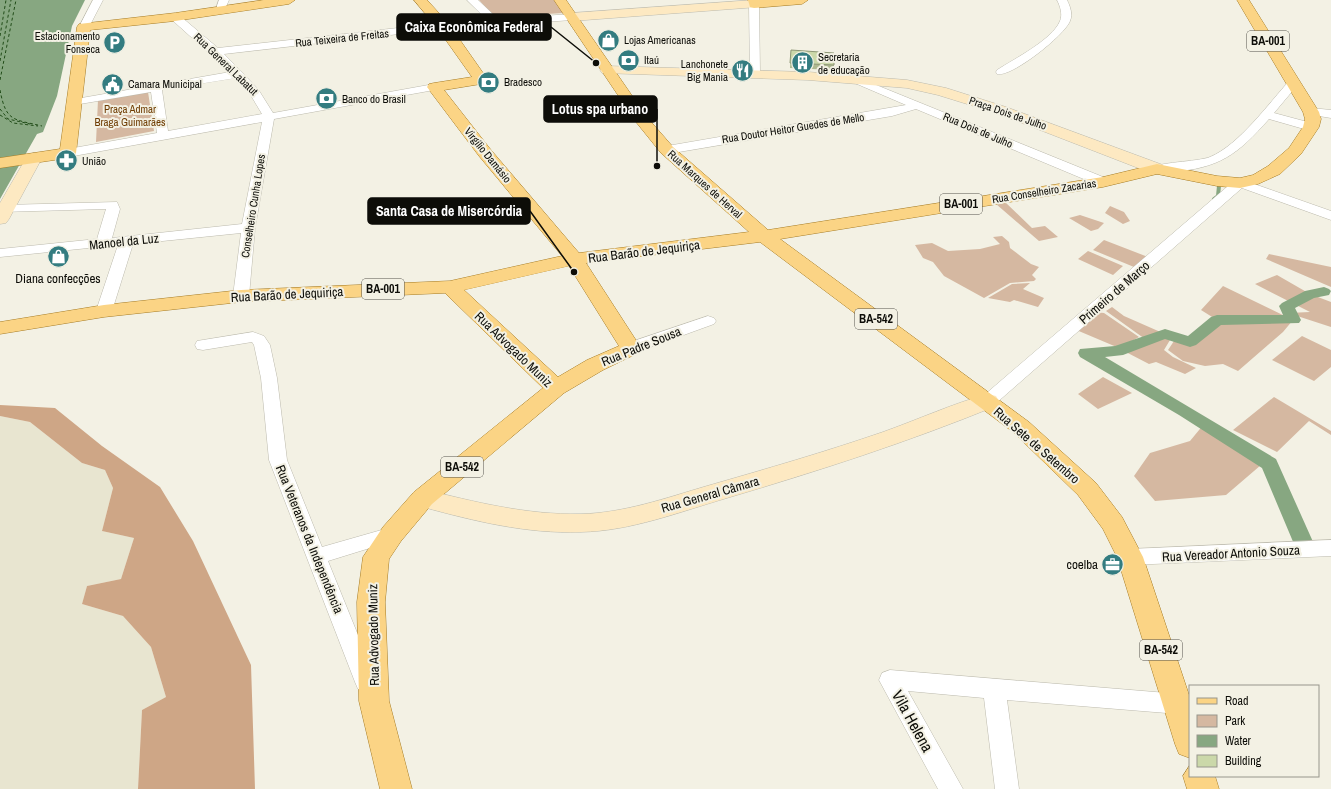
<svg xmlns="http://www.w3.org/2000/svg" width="1331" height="789" viewBox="0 0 1331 789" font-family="'Archivo Narrow',sans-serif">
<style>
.built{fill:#e8e5d0}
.green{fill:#d5b8a1}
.forest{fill:#cea686}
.water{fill:#87a781}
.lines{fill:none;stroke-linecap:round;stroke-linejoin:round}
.stream{stroke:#87a781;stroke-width:4}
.canal{fill:#87a781;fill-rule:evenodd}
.ferry{stroke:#214c18;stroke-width:1;stroke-dasharray:3 2.5;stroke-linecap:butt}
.street-casing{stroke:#bcbaad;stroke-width:1}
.secondary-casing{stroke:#bcbaad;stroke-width:1}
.primary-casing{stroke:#a67c25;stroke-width:1}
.street{fill:#fff;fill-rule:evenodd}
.secondary{fill:#fde9c2;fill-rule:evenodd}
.primary{fill:#fbd485;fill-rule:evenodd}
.wall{fill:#afba91}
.building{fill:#cbd8a9;stroke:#8e9776}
.labels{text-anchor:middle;stroke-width:4;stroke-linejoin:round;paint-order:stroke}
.far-poi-label{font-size:11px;fill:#0d0d08;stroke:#f3f1e4;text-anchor:start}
.far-street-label{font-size:11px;fill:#0d0d08;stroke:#f3f1e4}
.far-park-label{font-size:11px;fill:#6e3b01;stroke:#f3f1e4}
.shield{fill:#f3f1e4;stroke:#52514a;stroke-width:1}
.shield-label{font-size:12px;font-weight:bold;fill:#0d0d08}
.street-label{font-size:13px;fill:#0d0d08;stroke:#f3f1e4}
.poi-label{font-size:13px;fill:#0d0d08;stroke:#f3f1e4}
.near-street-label{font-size:16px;fill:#0d0d08;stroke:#f3f1e4}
.leader{fill:none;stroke:#0d0d08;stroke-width:1.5}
.callout-dot{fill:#0d0d08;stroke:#f3f1e4;stroke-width:1.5}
.callout{fill:#0d0d08;stroke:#0d0d08;stroke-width:1.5}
.callout-label{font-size:14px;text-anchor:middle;font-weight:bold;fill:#fff}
</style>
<rect width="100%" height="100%" fill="#f3f1e4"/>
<!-- built -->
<path class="built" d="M0,416L30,422L82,463L105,470L113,488L102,531L134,538L121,579L87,586L82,604L123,616L151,647L166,697L142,710L138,789H0Z"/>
<!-- green -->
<path class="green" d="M479,0H555L564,13L494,17Z
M148,92L154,131L96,142L98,100Z
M1005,202L1032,228L1045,226L1058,237L1039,241L996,204Z
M1110,206L1124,212L1130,221L1123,224L1105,213Z
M1080,215L1104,223L1098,229L1091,231L1069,218Z
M1002,236L1009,242L1010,248L1031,264L1039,267L1032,275L1036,279L1034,281L1010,283L984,298L944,276L933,262L923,258L915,245L932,243L948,251L980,249L1000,244L993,237Z
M1104,240L1148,257L1134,267L1093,250Z
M1088,251L1123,266L1113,275L1078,259Z
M1269,254L1331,267V287L1266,259Z
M1277,275L1310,294L1331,302V327L1288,313L1310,312L1255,284Z
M1030,283L1023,289L1044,298L1038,307L1014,300L1010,302L988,298L1012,284Z
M1223,286L1293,320L1283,332L1238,371L1223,364L1205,366L1183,361L1168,350L1178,335L1190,342L1201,337L1217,320L1201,310Z
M1112,307L1124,316L1165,334L1156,339H1145L1106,311Z
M1095,312L1104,313L1139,337L1119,348L1074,329Z
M1167,335H1173L1164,350L1173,357L1196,368L1185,374L1156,362L1149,364L1122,350L1142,342L1161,339Z
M1302,336L1331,350V367L1314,381L1272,360Z
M1103,377L1132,393L1098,409L1078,394Z
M1274,397L1331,431V435L1309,421L1277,452L1233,430Z
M1204,424L1238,452L1261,465L1226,495L1155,501L1134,476L1150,453L1190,441Z"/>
<!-- forest -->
<path class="forest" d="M0,405L55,408L102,446L160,487L193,541L251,665L255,789H138L142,710L166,697L151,647L123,616L82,604L87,586L121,579L134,538L102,531L113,488L105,470L82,463L30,422L0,416Z"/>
<!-- water -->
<path class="water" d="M0,0H85L72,26L57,96L43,132L37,134L0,199Z"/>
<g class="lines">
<!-- stream -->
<path class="stream" d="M1214,199L1218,196L1219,186"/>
<!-- canal -->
<path class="canal" d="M1324,287L1329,289L1331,291L1329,295L1314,298L1295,308L1301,320L1299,323L1221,325L1196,345L1190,347L1165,339L1123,355L1105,357L1276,459L1314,544L1311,549L1304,552L1297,549L1294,544L1262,468L1179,415L1080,357L1078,353L1080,349L1115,346L1165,329L1188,336L1211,317L1217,315H1283L1279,306L1282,303L1305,291Z"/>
<!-- ferry -->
<path class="ferry" d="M0,36L6,0
M0,61L11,0
M0,80L16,0
M0,90C6,122 13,119 42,126
M0,109L8,119L30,124
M0,115L13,123L38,126"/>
<defs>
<path id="street" d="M93,0H103L88,29H80L79,27Z
M219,0H229L224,11L221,12L216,9Z
M467,0H478L498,19L572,14L577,17L572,20L443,29L224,54L258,89L273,113L434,84L440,87L434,90L274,119L255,228L249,296L246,299H236L233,296L241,233L133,244L112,311L109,314H99L96,311L118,245L0,257V249L97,239L106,209L0,212V206L5,205L117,202L120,209L112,238L242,224L262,122L68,157L62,153L68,149L157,133L151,92L74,105L68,102L70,100L230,72L171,19L170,17L171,15H179L218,48L443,23L487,20ZM236,78L250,94L262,114L168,131L162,90Z
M1057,0H1067C1070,6 1073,14 1070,21C1065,35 1011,78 997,74L996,72L997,70C1014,59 1052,40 1060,21C1063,14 1060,6 1057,0Z
M754,1L759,4L760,74L755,77L750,74L749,4Z
M854,76L1108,179L1110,182L1103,186L1098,185L916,109L892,116L667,154L661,150L667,146L906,105L850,81L848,79Z
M1294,79L1300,82L1274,113L1315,124L1317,127L1315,130L1311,131L1269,119C1237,155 1220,168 1171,172C1164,172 1155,175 1151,169C1155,162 1198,162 1210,157C1239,145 1269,103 1290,80Z
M1311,108L1331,110V118L1307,114L1305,112L1307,110Z
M1240,179L1331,211V220L1242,188L994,405L988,407L982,405L979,401L982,397L1235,180Z
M708,316L714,318L716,321L714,324L637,352L631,353L625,352L623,348L625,344Z
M253,332L264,336L270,345L277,378L287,460L322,547L392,527L399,529L402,534L399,539L328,561L377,682L374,689L366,692L358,689L355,682L269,460L261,378L254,345L252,342L203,350L197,349L195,345L197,341L203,340Z
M1331,540V556L1130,565L1123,562L1120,557L1123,552L1130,549Z
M890,670L1179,694L1187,697L1190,705L1187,711L1179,714L1007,700L1019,789H995L984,698L908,691L963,789H938L879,680L882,673Z"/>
<path id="secondary" d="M754,0L758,1L760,4L758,7L572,21L566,17L572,13Z
M607,66L808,72L907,80L946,88L1006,107L1163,165L1165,169L1163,173L1157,174L1151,173L996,113L938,95L907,88L808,80L602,73L600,70L602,67Z
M34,153L40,155L42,158L9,219L6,223L0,224V203L26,158L28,155Z
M988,394L996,396L999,401L996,406C908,442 818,471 727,498C679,512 631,531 581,532C527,534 474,521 423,507L414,504L411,498L414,492L423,489C474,502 527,515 581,514C624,513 666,498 707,486C766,469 825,452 883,432C917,420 954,403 988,394Z"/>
<path id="primary" d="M264,0H295L289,4L175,21L90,30L76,153L74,156L68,158L0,168V158L60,149L77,27L79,24L175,13Z
M414,0H427L448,23L488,80L486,83L481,84L444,90L491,150L579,253L749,232L661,153L636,122L554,0H566L646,116L673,147L768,230L1103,177L1157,164L1217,176L1240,178L1253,175L1268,166L1289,148L1303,127L1305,119L1303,112L1237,0H1249L1319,112L1321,119L1319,127L1301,154L1280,174L1258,184L1240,188L1217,186L1157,174L1103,187L780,239L1029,422L1096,483L1122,517L1143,557L1190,698V758L1179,754L1175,744L1117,557L1103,529L1078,495L1013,432L760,242L586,263L641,348L638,353L603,370L564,393L432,504L401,541L389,559L385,602L389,701L412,789H380L359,701L357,602L363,557L383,527L414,492L543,388L445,293L241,302L104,317L0,334V322L104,305L241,290L450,281L562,256L479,156L427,87L429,84L434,83L472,77L438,29ZM569,266L619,346L587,360L558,377L464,290Z
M748,0H808L802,4L754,8L750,7Z
M1190,765V776H1215L1219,789H1187L1183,776Z"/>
</defs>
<!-- street casing -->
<use href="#street" class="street-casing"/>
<!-- secondary casing -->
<use href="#secondary" class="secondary-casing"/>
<!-- primary casing -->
<use href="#primary" class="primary-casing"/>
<!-- street -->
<use href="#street" class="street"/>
<!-- secondary -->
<use href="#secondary" class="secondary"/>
<!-- primary -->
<use href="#primary" class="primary"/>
</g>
<!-- wall -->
<path class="wall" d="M791,50L834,65L833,70L790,68Z"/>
<!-- building -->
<path class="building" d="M791,50L834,53V65L790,63Z"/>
<!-- icons -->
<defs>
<symbol id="shop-disc" viewBox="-11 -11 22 22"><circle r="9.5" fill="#337c80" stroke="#f3f1e4"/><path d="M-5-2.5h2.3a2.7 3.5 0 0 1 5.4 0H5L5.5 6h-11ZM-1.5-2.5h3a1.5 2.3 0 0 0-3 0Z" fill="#fff"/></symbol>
<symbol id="parking-disc" viewBox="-11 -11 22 22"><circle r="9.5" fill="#337c80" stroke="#f3f1e4"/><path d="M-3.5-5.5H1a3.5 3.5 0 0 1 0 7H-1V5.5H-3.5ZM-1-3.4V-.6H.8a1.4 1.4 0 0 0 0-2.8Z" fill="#fff"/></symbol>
<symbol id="bank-disc" viewBox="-11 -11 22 22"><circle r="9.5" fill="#337c80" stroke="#f3f1e4"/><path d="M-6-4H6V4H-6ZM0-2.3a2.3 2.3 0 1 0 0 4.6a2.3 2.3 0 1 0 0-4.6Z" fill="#fff"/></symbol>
<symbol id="building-disc" viewBox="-11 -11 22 22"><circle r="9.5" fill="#337c80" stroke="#f3f1e4"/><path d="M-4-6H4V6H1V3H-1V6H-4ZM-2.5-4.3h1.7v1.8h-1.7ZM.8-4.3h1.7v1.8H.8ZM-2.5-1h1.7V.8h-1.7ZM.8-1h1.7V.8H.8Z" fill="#fff"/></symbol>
<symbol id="restaurant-disc" viewBox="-11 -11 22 22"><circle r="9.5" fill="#337c80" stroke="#f3f1e4"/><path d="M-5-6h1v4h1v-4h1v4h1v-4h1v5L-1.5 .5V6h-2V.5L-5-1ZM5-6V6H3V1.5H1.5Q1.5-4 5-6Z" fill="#fff"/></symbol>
<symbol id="civic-disc" viewBox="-11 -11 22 22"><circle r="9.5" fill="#337c80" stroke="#f3f1e4"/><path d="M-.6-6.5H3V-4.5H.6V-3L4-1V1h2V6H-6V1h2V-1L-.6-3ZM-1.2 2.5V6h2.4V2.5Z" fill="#fff"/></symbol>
<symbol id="pharmacy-disc" viewBox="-11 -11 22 22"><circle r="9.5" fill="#337c80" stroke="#f3f1e4"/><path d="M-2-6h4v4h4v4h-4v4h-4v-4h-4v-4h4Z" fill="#fff"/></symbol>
<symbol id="office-disc" viewBox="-11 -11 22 22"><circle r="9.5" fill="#337c80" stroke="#f3f1e4"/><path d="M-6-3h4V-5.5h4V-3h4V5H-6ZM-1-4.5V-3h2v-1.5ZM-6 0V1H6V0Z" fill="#fff"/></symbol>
</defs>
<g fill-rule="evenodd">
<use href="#shop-disc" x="596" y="28" width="25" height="25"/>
<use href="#parking-disc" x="102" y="30" width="25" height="25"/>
<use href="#bank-disc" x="616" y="48" width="25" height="25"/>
<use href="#building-disc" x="790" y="50" width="25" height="25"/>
<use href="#restaurant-disc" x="730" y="58" width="25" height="25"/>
<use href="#bank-disc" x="476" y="70" width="25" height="25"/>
<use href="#civic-disc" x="100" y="72" width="25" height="25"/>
<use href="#bank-disc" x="314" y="86" width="25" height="25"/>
<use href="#pharmacy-disc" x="54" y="148" width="25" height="25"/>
<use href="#shop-disc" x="46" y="244" width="25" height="25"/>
<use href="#office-disc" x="1100" y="552" width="25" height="25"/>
</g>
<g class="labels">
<!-- far-poi labels -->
<g class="far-poi-label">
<text x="100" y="40" text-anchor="end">Estacionamento<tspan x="100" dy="13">Fonseca</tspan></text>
<text x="624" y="44">Lojas Americanas</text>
<text x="818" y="61">Secretaria<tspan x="818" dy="13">de educação</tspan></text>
<text x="644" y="64">Itaú</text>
<text x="728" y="68" text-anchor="end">Lanchonete<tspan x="728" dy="13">Big Mania</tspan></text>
<text x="504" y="86">Bradesco</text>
<text x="128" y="88">Camara Municipal</text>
<text x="342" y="103">Banco do Brasil</text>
<text x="82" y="165">União</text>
</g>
<!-- far-street labels -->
<g class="far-street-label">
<text transform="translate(342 38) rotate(-6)" y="4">Rua Teixeira de Freitas</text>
<text transform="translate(226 64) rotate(44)" y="4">Rua General Labatut</text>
<text transform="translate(1008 113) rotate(19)" y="4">Praça Dois de Julho</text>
<text transform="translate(793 128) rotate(-9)" y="4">Rua Doutor Heitor Guedes de Mello</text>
<text transform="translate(978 130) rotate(23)" y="4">Rua Dois de Julho</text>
<text transform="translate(488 155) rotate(51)" y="4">Virgílio Damásio</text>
<text transform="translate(705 184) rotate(42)" y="4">Rua Marques de Herval</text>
<text transform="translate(1044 191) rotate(-9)" y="4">Rua Conselheiro Zacarias</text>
<text transform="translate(253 206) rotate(-81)" y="4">Conselheiro Cunha Lopes</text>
</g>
<!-- far-park labels -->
<g class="far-park-label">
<text x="130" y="113">Praça Admar<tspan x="130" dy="13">Braga Guimarães</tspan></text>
</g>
<!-- shield labels -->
<g class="shield">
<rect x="1247" y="31" width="42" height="20" rx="3"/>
<rect x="940" y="194" width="42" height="20" rx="3"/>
<rect x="362" y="279" width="42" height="20" rx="3"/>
<rect x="855" y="309" width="42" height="20" rx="3"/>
<rect x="441" y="457" width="42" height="20" rx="3"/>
<rect x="1140" y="640" width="42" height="20" rx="3"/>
</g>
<g class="shield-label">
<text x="1268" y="45">BA-001</text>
<text x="961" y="208">BA-001</text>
<text x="383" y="293">BA-001</text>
<text x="876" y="323">BA-542</text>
<text x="462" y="471">BA-542</text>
<text x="1161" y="654">BA-542</text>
</g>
<!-- street labels -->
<g class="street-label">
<text transform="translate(124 241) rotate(-6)" y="5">Manoel da Luz</text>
<text transform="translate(644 251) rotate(-7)" y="5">Rua Barão de Jequiriça</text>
<text transform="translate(1114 292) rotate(-41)" y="5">Primeiro de Março</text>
<text transform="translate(287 294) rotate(-3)" y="5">Rua Barão de Jequiriça</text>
<text transform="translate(641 346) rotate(-22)" y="5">Rua Padre Sousa</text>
<text transform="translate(514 349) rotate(44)" y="5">Rua Advogado Muniz</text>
<text transform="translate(1037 445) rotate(41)" y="5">Rua Sete de Setembro</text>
<text transform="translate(710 494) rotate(-16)" y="5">Rua General Câmara</text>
<text transform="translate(310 539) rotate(68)" y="5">Rua Veteranos da Independência</text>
<text transform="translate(1231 553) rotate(-3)" y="5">Rua Vereador Antonio Souza</text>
<text transform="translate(373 635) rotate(-91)" y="5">Rua Advogado Muniz</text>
</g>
<!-- poi labels -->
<g class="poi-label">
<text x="58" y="283">Diana confecções</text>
<text x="1098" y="569" text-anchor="end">coelba</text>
</g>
<!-- near-street labels -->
<g class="near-street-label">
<text transform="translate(913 721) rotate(61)" y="6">Vila Helena</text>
</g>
</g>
<!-- callouts -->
<path class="leader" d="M596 63L551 27M657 166L657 109M574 272L530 211"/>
<g class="callout-dot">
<circle cx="596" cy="63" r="4"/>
<circle cx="657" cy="166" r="4"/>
<circle cx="574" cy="272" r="4"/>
</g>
<g class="callout">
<rect x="397" y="14" width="154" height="26" rx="4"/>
<rect x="544" y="96" width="113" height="26" rx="4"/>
<rect x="368" y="198" width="162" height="26" rx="4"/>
</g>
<g class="callout-label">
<text x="474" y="32">Caixa Econômica Federal</text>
<text x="600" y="114">Lotus spa urbano</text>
<text x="449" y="216">Santa Casa de Misercórdia</text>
</g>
<!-- legend -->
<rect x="1189" y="685" width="130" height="92" fill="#f3f1e4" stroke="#97968c"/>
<rect x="1197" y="698" width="20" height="6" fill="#fbd485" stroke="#97968c"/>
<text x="1225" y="705" font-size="12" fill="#0d0d08">Road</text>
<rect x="1197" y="715" width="20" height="12" fill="#d5b8a1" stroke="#97968c"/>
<text x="1225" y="725" font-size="12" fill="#0d0d08">Park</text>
<rect x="1197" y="735" width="20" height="12" fill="#87a781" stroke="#97968c"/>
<text x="1225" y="745" font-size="12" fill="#0d0d08">Water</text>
<rect x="1197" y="755" width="20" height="12" fill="#cbd8a9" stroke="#97968c"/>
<text x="1225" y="765" font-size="12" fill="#0d0d08">Building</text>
</svg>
